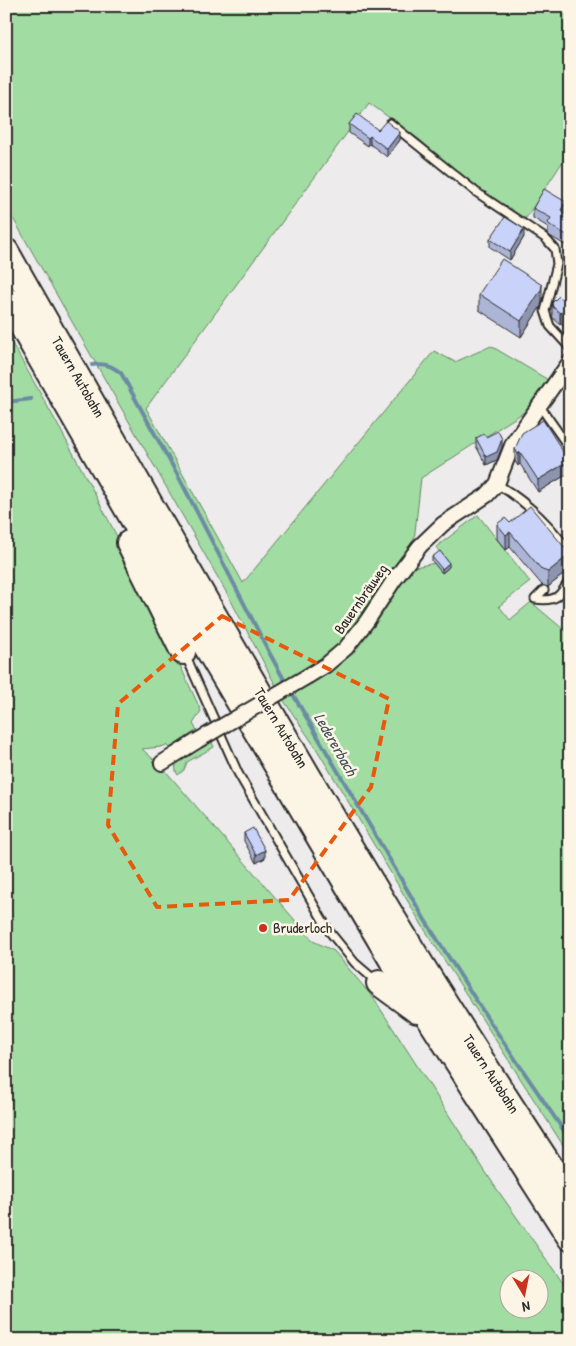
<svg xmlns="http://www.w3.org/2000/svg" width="576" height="1346" viewBox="0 0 576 1346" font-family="'Patrick Hand',sans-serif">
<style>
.green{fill:#a1dca2;stroke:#668466;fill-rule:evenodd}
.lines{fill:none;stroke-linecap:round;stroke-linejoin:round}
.stream{stroke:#6c8ba4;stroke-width:4}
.lane-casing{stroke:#2b2b2b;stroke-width:11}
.street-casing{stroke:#2b2b2b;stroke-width:18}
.highway-casing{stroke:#2b2b2b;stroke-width:28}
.lane{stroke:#fcf5e5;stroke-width:7}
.street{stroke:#fcf5e5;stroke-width:14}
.highway{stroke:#fcf5e5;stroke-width:24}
.street-bridge-casing{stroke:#2b2b2b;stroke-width:18;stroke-linecap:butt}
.street-bridge{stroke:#fcf5e5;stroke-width:14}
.wall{fill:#adb5d7;stroke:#2b2b2b}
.shaded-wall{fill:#8d94af;stroke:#2b2b2b}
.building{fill:#c9d3fa;stroke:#2b2b2b}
.marked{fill:none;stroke:#e8590c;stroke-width:4;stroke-dasharray:10 6;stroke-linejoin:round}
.poi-dot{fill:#c8321e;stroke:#fcf5e5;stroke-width:2}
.labels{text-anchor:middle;stroke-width:5;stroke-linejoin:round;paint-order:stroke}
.street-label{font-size:15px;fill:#2b2b2b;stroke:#fcf5e5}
.poi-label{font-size:15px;fill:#2b2b2b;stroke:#fcf5e5;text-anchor:start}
.water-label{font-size:16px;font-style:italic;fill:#46535e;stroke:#fcf5e5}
</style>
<rect width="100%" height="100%" fill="#edebeb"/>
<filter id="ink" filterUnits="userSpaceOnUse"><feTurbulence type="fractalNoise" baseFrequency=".02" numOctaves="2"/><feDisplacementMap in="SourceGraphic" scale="10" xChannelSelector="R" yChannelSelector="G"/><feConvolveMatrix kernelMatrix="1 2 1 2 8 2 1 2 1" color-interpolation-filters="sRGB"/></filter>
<g filter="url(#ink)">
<!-- green -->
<path class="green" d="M6,6H239L242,8L243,6H570V156L567,155L524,221L467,181L420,140L369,103L146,408L243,583L434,351L455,362L491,346L550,381L532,407L421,478L413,550L350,637L329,656L276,686L229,597L6,206Z
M6,333C77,456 143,582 201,711L193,724L197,730L170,748L167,745L161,747L142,749L163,768L313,941L334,951L374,999L494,1185L570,1293V1340H6V681L13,677L6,675ZM508,1278H538V1308H508Z
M478,515L530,582L499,606L510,620L531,602L570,635V1156L425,930L316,748L282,698L317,678L409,568L446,561L436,547Z
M211,740L214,747L187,762L184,770L178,775C166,758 200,746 211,740Z"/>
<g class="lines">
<!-- stream -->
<path class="stream" d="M92,365C104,363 111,365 121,373L182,483L270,654L287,685
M6,402L31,399
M291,691L425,920L488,1019L570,1140"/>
<defs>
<path id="lane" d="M390,123L476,192L545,238L555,249L557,264L545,311L550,326L570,348
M539,405L570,449
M497,484C525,501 551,525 570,553
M544,590L535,599C556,602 560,597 570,579
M185,654L238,773L329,931L355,963L376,981"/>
<path id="street" d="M308,676L326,665L346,648L367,621L394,580L420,546L443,524L487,495L497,484L513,443L570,362
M162,763L197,741"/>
<path id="highway" d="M6,251C139,485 272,719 412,949C463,1032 516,1114 570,1196
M6,299L208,650L391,959L570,1238
M129,543L183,652
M379,983L417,1011"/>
</defs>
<!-- lane casing -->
<use href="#lane" class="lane-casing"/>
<!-- street casing -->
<use href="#street" class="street-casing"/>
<!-- highway casing -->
<use href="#highway" class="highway-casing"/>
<!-- lane -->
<use href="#lane" class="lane"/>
<!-- street -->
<use href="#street" class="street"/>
<!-- highway -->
<use href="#highway" class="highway"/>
<defs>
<path id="street-bridge" d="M197,741L308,676"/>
</defs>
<!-- street-bridge casing -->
<use href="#street-bridge" class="street-bridge-casing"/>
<!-- street-bridge -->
<use href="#street-bridge" class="street-bridge"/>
</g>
<!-- wall -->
<path class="wall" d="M349,124L378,130L400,140L387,157L370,144L368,146L349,133Z
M533,208L566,212L565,214L570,216V248L550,236L548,234V227L533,218Z
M524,237L510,260L490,247V239Z
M479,294L542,301L541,306L521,337L479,310Z
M570,300V331L561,323L560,324L553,318L552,314V303H566Z
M486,437L502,447L497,460L486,465L476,446V438Z
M515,449L569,473L538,492L520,464L518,466L515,461Z
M510,523L570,569L548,587L542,585L510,547L506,550L497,539V524Z
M432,557L449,567L442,573L432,561Z
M244,833L265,858L256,863L244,841Z"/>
<!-- shaded-wall -->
<path class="shaded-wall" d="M400,132V140L387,157V149Z
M370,136V144L368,146V138Z
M566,202V212L561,220V210Z
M524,229V237L510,260V252Z
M542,285V301L541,306L521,337V321Z
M561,312V323L560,324V313Z
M502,439V447L497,460L486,465V457Z
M520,452V464L518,466V454Z
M569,461V473L538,492V480Z
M510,532V547L506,550V535Z
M570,554V569L548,587V572Z
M449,563V567L442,573V569Z
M265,850V858L256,863V855Z"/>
<!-- building -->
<path class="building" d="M357,114L378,130L386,121L400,132L387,149L370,136L368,138L349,124Z
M544,189L566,202L561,210L565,214L570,216V237L550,225L548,223L551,218L533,208Z
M505,217L524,229L510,252L490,239Z
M502,259L542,285L541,290L521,321L479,294Z
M559,296L566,303L570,300V320L561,312L560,313L553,307L552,303Z
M543,420L569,461L538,480L520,452L518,454L515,449L522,433Z
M498,431L502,439L497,452L486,457L476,438L484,434L486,437Z
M530,506L570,554L548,572L542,570L510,532L506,535L497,524L505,518L510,523Z
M440,551L449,563L442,569L432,557Z
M253,828L265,850L256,855L244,833Z"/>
</g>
<!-- marked area -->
<path class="marked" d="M222,616L389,699L371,787L289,900L157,907L108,825L118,704Z"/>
<!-- markers -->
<circle class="poi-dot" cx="263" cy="928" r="5"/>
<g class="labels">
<!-- street labels -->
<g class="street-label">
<text transform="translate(78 377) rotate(60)" y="5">Tauern Autobahn</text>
<text transform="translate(361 599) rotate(-55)" y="5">Bauernbräuweg</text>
<text transform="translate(281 728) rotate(59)" y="5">Tauern Autobahn</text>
<text transform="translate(491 1074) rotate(57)" y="5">Tauern Autobahn</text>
</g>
<!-- poi labels -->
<g class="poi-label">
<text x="273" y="933">Bruderloch</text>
</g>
<!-- water labels -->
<g class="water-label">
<text transform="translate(336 744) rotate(60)" y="6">Ledererbach</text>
</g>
</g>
<!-- margin -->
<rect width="576" height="1346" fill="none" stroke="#fcf5e5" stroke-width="25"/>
<rect x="12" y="12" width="551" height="1321" fill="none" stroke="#2b2b2b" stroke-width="2" filter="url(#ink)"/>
<!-- north arrow -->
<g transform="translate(524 1294) rotate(170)"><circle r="24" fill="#fcf5e5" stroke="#a8a49b"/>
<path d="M0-4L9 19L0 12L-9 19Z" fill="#c8321e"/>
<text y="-8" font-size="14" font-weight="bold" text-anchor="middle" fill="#2b2b2b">N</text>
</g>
</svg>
